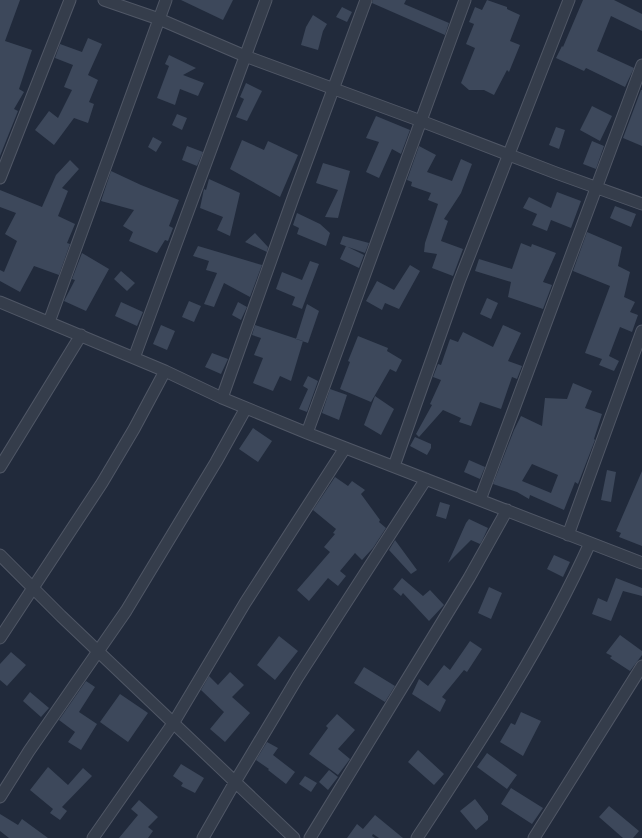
<svg xmlns="http://www.w3.org/2000/svg" width="642" height="838" viewBox="0 0 642 838" font-family="Helvetica,sans-serif">
<style>
.building{fill:#3d485b;fill-rule:evenodd}
.lines{fill:none;stroke-linecap:round;stroke-linejoin:round}
.minor-casing{stroke:#505766;stroke-width:13}
.minor{stroke:#353d4b;stroke-width:11}
</style>
<rect width="100%" height="100%" fill="#212a3b"/>
<!-- building -->
<path class="building" d="M0,0H20L5,41L32,50L19,89L24,92L14,109L18,111L0,156Z
M181,0H233L223,20Z
M373,0H406L404,4L449,23L445,35L372,3Z
M487,0L507,7V9L520,15L510,41L520,45L509,72L507,70L494,95L484,90H469L461,83L475,48L466,44L474,24L469,22L475,7L482,10Z
M583,0H614L642,14V31L611,16L597,51L634,68L625,87L586,68L584,71L556,58L562,46L563,47Z
M342,7L352,12L347,22L336,17Z
M313,15L327,24L323,31L318,50L301,45L306,27Z
M88,38L102,44L88,75L98,80L89,102L94,104L88,123L74,118L54,145L35,130L49,111L58,118L72,90L64,87L73,65L55,58L60,44L82,52Z
M169,55L196,68L183,75L204,83L198,96L180,89L175,105L157,98L169,66L165,64Z
M246,83L262,91L247,121L236,117L244,99L240,97Z
M641,90H642V146L623,138Z
M592,106L612,116L600,141L580,130Z
M177,114L187,118L182,130L172,125Z
M376,116L410,130L401,154L392,149L379,178L366,172L379,142L366,138Z
M556,127L565,130L559,149L549,145Z
M153,137L162,142L156,152L148,147Z
M242,140L264,150L268,141L298,155L280,197L230,169Z
M592,141L604,146L596,169L583,164Z
M187,146L203,152L197,166L182,160Z
M419,146L436,155L427,172L452,181L461,159L472,164L461,193L444,219L448,221L441,241L463,249L453,276L432,268L437,254L424,252L425,243L438,204L428,200L431,193L411,186L412,182L407,180Z
M70,160L79,169L62,188L68,191L58,216L75,224L67,243L70,244L59,275L34,266L20,292L0,281V270L4,272L17,241L5,234L16,213L0,207V190L42,207L56,175Z
M323,163L350,171L338,218L325,217L338,190L316,183Z
M111,171L141,185L179,200L169,226L173,228L168,241L165,240L157,253L129,241L133,232L123,226L134,210L101,201Z
M209,179L240,193L230,236L217,230L223,217L200,208L204,189L206,190Z
M557,192L581,201L571,228L551,220L547,231L532,225L537,214L523,208L529,197L551,208Z
M615,206L636,214L631,227L610,218Z
M297,213L320,224L330,233L326,246L297,234L299,228L293,225Z
M587,232L622,247L618,266L630,272L624,297L635,302L630,312L638,315L632,332L620,327L609,356L619,361L614,371L599,365L602,359L585,353L610,286L573,271Z
M255,233L268,247L267,252L245,242Z
M343,236L369,243L365,253L340,244Z
M521,243L531,247L532,244L556,253L543,282L552,285L543,309L508,297L511,282L475,271L479,259L512,269Z
M198,246L262,265L250,297L224,283L214,307L204,304L217,273L206,270L209,261L193,256Z
M346,246L364,255L359,268L340,259Z
M82,253L109,269L86,311L64,301L75,280L72,279Z
M310,261L319,264L302,309L292,305L295,297L276,289L282,272L302,280Z
M410,265L420,271L399,309L385,303L382,310L366,301L377,281L394,290Z
M121,271L135,283L127,291L114,279Z
M487,298L498,303L491,319L480,314Z
M189,301L201,306L194,322L182,317Z
M121,302L143,312L137,326L115,316Z
M238,302L247,307L241,320L232,315Z
M307,304L319,311L308,343L296,339Z
M161,325L175,331L167,350L153,344Z
M255,325L303,341L291,381L280,376L273,391L253,383L263,358L254,355L261,338L252,335Z
M503,325L521,333L508,361L522,366L517,379L512,377L501,409L480,402L471,426L459,422L461,418L443,410L419,437L416,434L432,405L430,404L441,380L433,377L438,364L441,365L450,339L458,342L463,332L493,347Z
M358,336L388,348L387,351L402,360L396,372L390,369L371,402L340,389L350,362L348,361Z
M212,353L228,359L221,374L205,367Z
M308,376L318,381L307,412L299,409L308,389L303,386Z
M573,383L592,391L585,408L602,414L594,439L595,440L578,484L575,482L564,510L530,495L529,499L517,492L493,484L514,430L521,416L542,426L545,398L567,399ZM532,464L558,475L551,493L522,481Z
M330,389L347,395L339,420L322,413Z
M375,396L394,409L381,435L364,425Z
M253,428L272,441L258,462L239,449Z
M415,437L431,444V448L427,455L410,446Z
M469,460L485,467L480,479L464,472Z
M607,470L616,472L611,502L601,500Z
M642,471V546L619,537L621,533L616,531Z
M335,477L348,486L352,481L365,490L361,494L380,520L379,522L386,528L373,548L362,560L355,553L340,571L346,576L338,586L328,578L309,601L297,590L330,552L324,547L335,534L333,533L336,529L313,510Z
M440,502L450,505L446,519L436,516Z
M469,519L488,528L482,541L480,544L471,540L448,563L466,523Z
M395,540L417,570L411,574L389,550Z
M554,555L570,562L563,577L547,569Z
M402,578L423,596L430,590L444,605L429,621L403,593L401,596L393,589Z
M616,578L642,588V596L623,591L611,621L592,614L598,598L607,602Z
M489,587L502,593L491,619L478,613Z
M620,635L642,651V655L630,671L610,658L612,656L606,653Z
M279,636L298,651L275,680L257,665Z
M470,641L482,649L467,672L464,670L442,697L446,700L440,712L412,694L419,679L428,686L444,665L450,670Z
M11,652L26,665L7,686L0,680V664Z
M364,667L395,686L385,702L354,683Z
M230,672L244,685L232,697L250,713L225,742L210,729L224,712L201,690L209,676L218,685Z
M86,681L95,687L79,712L97,724L81,750L68,742L75,732L59,720Z
M30,692L49,708L41,717L23,701Z
M120,694L148,713L128,742L100,722Z
M521,712L541,721L523,756L500,742L511,723L515,725Z
M337,714L355,730L338,749L350,759L338,775L309,754L328,728L326,726Z
M267,742L278,748L273,755L295,772L286,784L268,770L269,769L256,760Z
M418,750L444,774L434,785L408,762Z
M487,753L517,775L507,789L477,767Z
M181,764L204,778L195,793L181,786L183,783L173,776Z
M48,767L68,785L83,768L92,776L62,807L67,811L60,820L50,813L53,809L30,790Z
M329,770L338,777L328,790L319,782Z
M305,776L317,783L311,792L299,784Z
M511,788L543,808L532,824L501,804Z
M475,799L488,816V820L476,830L460,811Z
M139,800L158,817L148,827L153,831L148,838H119L138,815L131,809Z
M609,806L639,831L633,838H623L599,817Z
M0,814L18,825L22,819L48,838H9L0,831Z
M375,815L403,838H379L373,834L372,836L375,838H347L357,824L363,829Z"/>
<g class="lines">
<defs>
<path id="minor" d="M104,0L159,19L245,56L421,121L556,173L642,204
M0,178L70,0
M0,302L165,371L222,398L307,433L642,563
M49,322L166,0
M134,358L266,0
M222,398L293,198L366,0
M307,433L465,0
M394,466L459,282L569,0
M0,467L81,335
M480,500L642,65
M568,535L642,331
M0,555L61,616L294,838
M0,638L102,483L134,429L165,371
M0,797L29,751L126,611L216,462L246,408
M93,838L174,722L245,603L345,448
M203,838L235,782L298,677L426,479
M310,838L469,578L507,510
M417,838C480,742 543,647 590,543
M534,838L642,666"/>
</defs>
<!-- minor casing -->
<use href="#minor" class="minor-casing"/>
<!-- minor -->
<use href="#minor" class="minor"/>
</g>
</svg>
